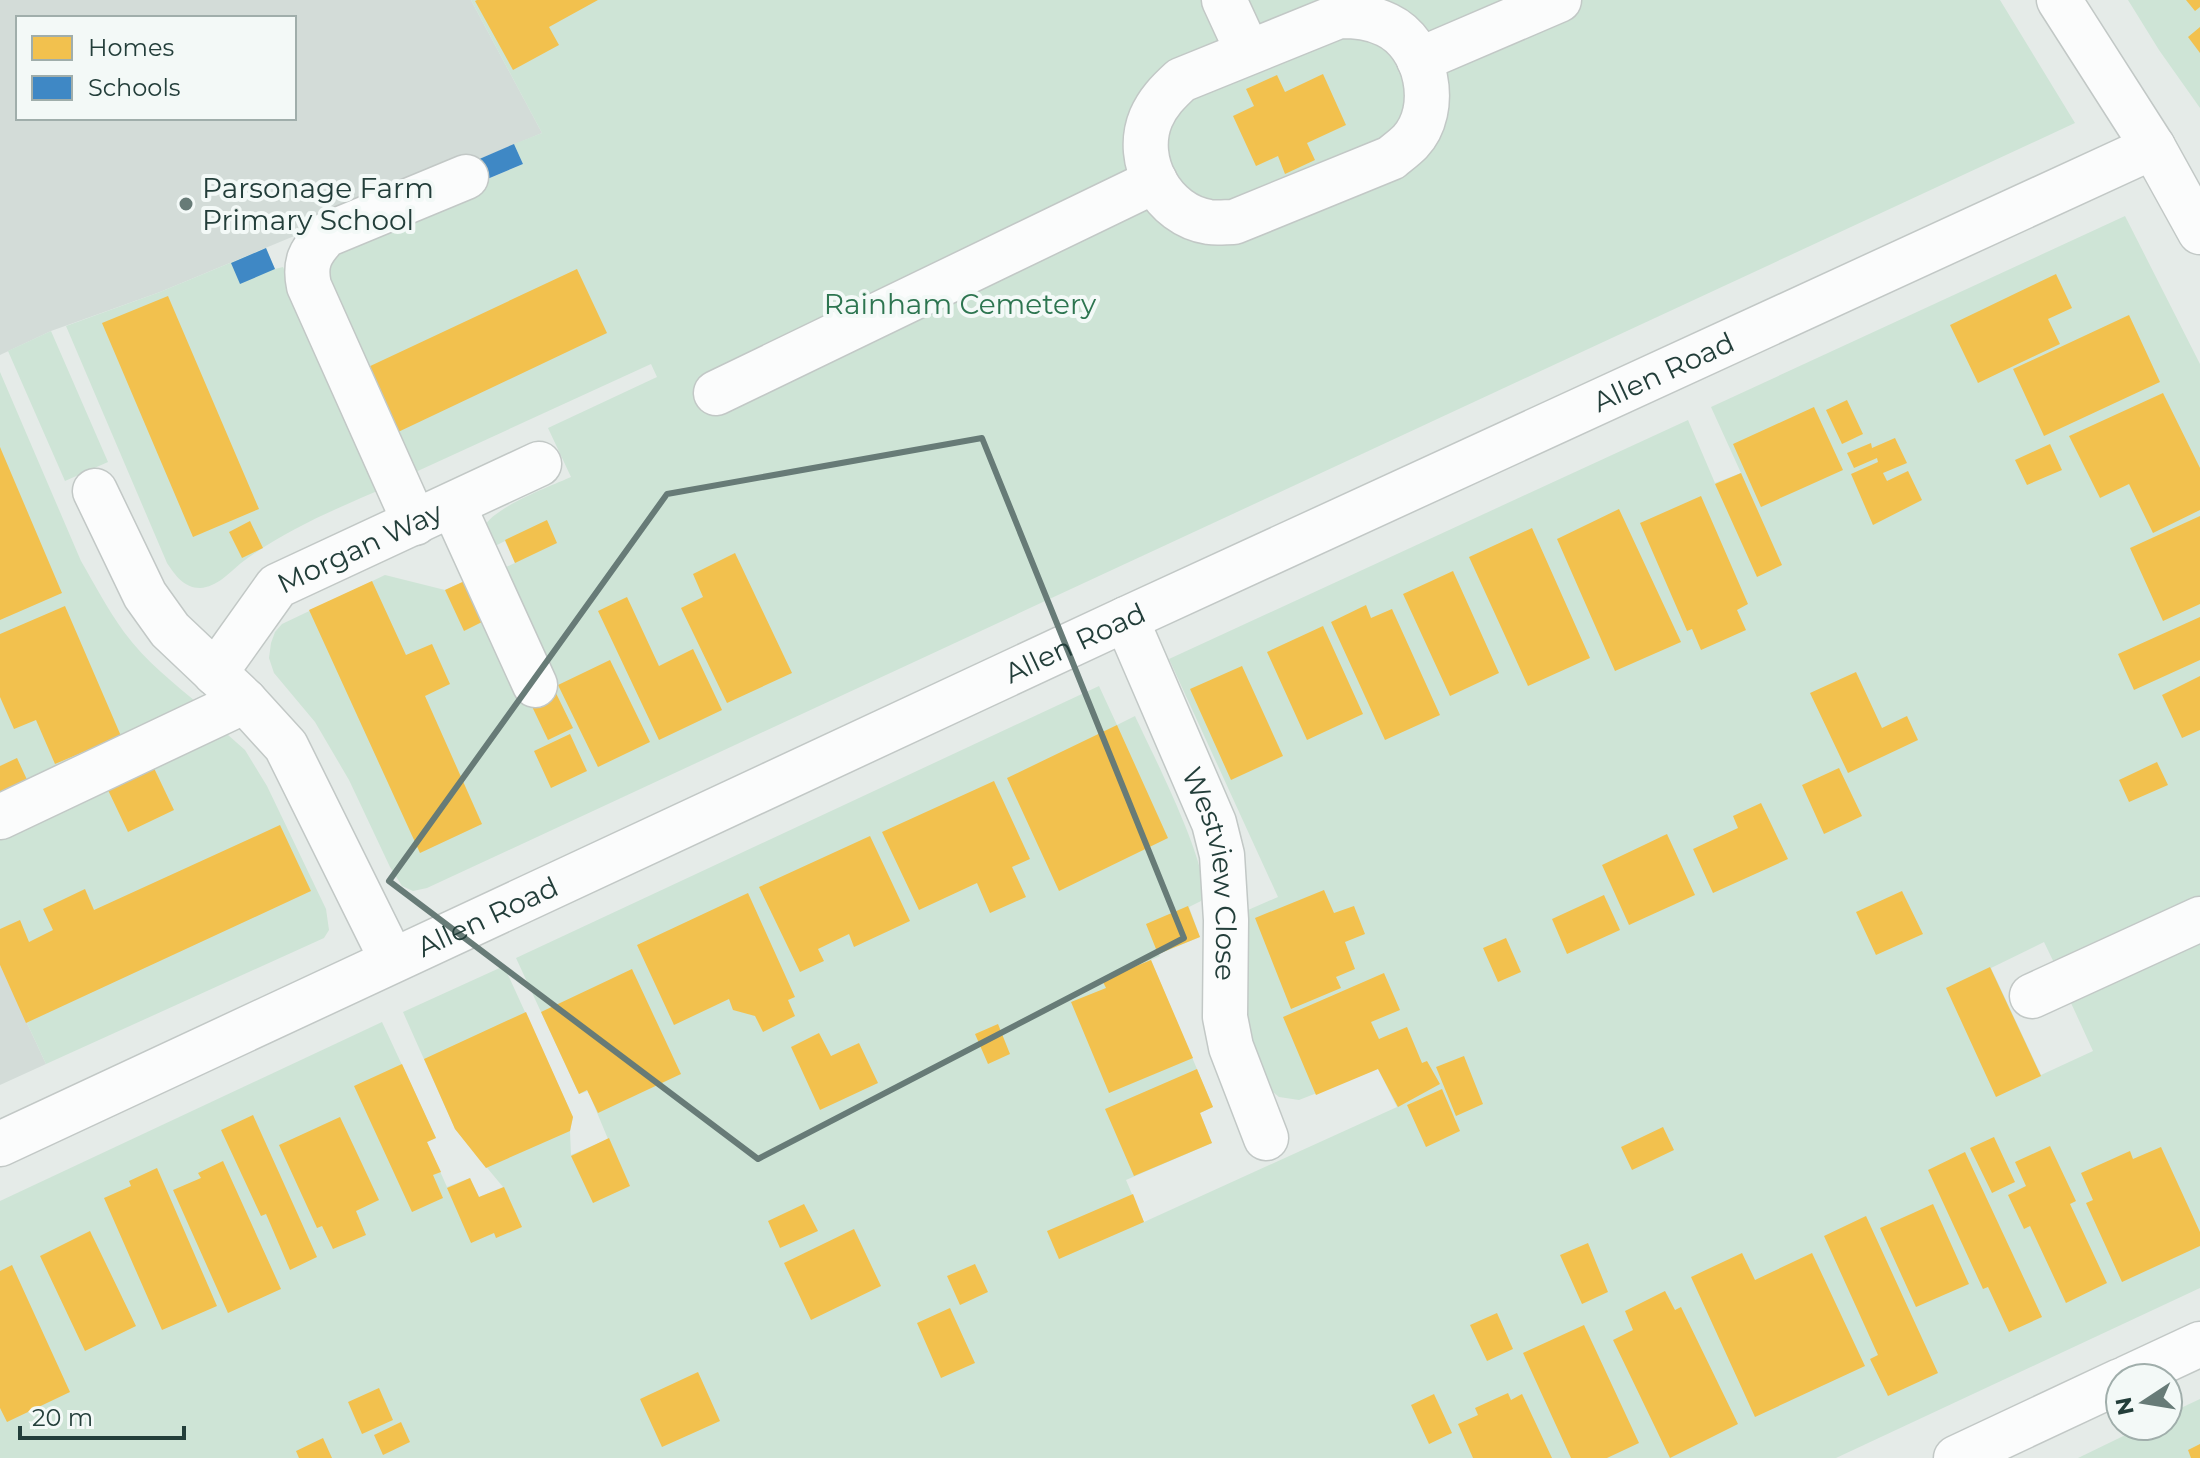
<svg xmlns="http://www.w3.org/2000/svg" width="2200" height="1458" viewBox="0 0 2200 1458" font-family="Montserrat,sans-serif">
<style>
.built{fill:#d3dcd8;fill-rule:evenodd}
.green{fill:#cee4d6}
.homes{fill:#f2c14e}
.schools{fill:#3f88c5}
.lines{fill:none;stroke-linecap:round;stroke-linejoin:round}
.minor-casing{stroke:#c2c8c6;stroke-width:47}
.minor{stroke:#fbfcfc;stroke-width:44}
.marked{fill:none;stroke:#677b77;stroke-width:6;stroke-linejoin:round}
.poi-dot{fill:#677b77;stroke:#f3f9f7;stroke-width:3}
.labels{text-anchor:middle;stroke-width:8;stroke-linejoin:round;paint-order:stroke}
.poi-label{font-size:28px;fill:#233e3a;stroke:#f3f9f7;text-anchor:start}
.park-label{font-size:28px;fill:#2d7550;stroke:#f3f9f7}
.street-label{font-size:28px;fill:#233e3a;stroke:#f3f9f7}
</style>
<rect width="100%" height="100%" fill="#e5ebe8"/>
<!-- built -->
<path class="built" d="M0,0H471L542,133L160,292L51,331L0,355ZM18,18H294V118H18Z
M0,965L46,1064L0,1085Z"/>
<!-- green -->
<path class="green" d="M471,0H2000L2075,123L427,888L413,891L402,886L390,867L349,780L315,722L274,673L269,658L271,643L275,632L282,624L385,575L445,590C468,579 492,574 515,563L505,541L487,550C485,545 481,537 482,532C485,510 551,486 571,477L548,428L657,377L651,364L409,475L320,277L343,241L523,164L514,144L542,133Z
M2128,0H2200V108L2159,50Z
M2125,216L2200,364V911L2059,973L2044,942L1991,968L2041,1075L2093,1051L2066,992L2200,930V1288L1836,1458H0V1201L382,1022L436,1138L427,1142L447,1187L470,1178L479,1197L503,1187L455,1129L403,1012L504,966L573,1117L570,1131L571,1155L608,1139L588,1091L579,1094L516,958L1099,686L1117,725L1135,716C1148,745 1218,880 1201,901L1189,907L1200,937L1159,954L1160,956L1151,960L1213,1107L1200,1113L1212,1143L1126,1180L1144,1222L1397,1107L1378,1069L1299,1100L1279,1097L1266,1086L1246,1028L1248,910L1278,897L1169,659L1688,420L1715,483L1741,473L1711,407Z
M266,248L275,269L283,267L389,486C338,508 286,529 241,563C229,573 217,587 200,588C184,588 175,575 167,563L66,326L160,292Z
M51,331L108,462L65,481L8,351Z
M0,372L81,561C95,585 108,610 124,632C145,661 175,684 202,707L0,797Z
M219,727L245,750L267,786L326,909L329,930L324,938L46,1064L0,965V824Z
M2200,1399V1458H2078L2144,1426H2168V1414Z"/>
<!-- homes -->
<path class="homes" d="M477,0H598L549,27L559,45L513,70L475,1Z
M2186,0H2200V7L2195,11Z
M2200,27V53L2188,37Z
M1323,74L1346,125L1307,143L1315,160L1285,174L1278,156L1256,166L1233,116L1254,106L1246,89L1277,75L1285,92Z
M577,269L607,333L396,433L366,368Z
M2056,274L2072,308L2048,319L2060,344L1978,383L1950,325Z
M168,296L259,509L193,537L102,323Z
M2129,315L2160,382L2044,436L2013,369Z
M2163,393L2200,468V510L2153,533L2129,484L2100,498L2069,436Z
M1847,400L1863,434L1842,444L1826,410Z
M1814,407L1843,470L1761,507L1733,444Z
M1895,438L1907,463L1883,473L1887,481L1908,471L1922,500L1873,525L1851,474L1878,462L1877,458L1854,468L1847,453L1871,443L1872,448Z
M2050,444L2062,470L2027,485L2015,460Z
M0,447L62,593L0,620Z
M1741,473L1782,565L1757,577L1715,484Z
M1701,496L1748,604L1737,610L1746,630L1701,650L1692,629L1687,631L1640,523Z
M1619,509L1681,642L1615,671L1557,539Z
M2200,516V604L2163,621L2130,548Z
M547,520L557,543L515,563L505,540Z
M250,521L263,548L242,558L229,532Z
M1532,528L1590,658L1528,686L1469,557Z
M735,553L792,673L727,703L681,608L703,597L693,574Z
M1453,571L1499,673L1450,696L1403,594Z
M471,578L490,618L464,631L445,590Z
M372,581L406,655L432,644L450,684L425,696L482,824L420,853L309,610Z
M627,597L659,666L693,649L722,710L659,740L598,611Z
M1366,605L1371,618L1392,609L1440,715L1385,740L1331,622Z
M65,606L121,736L55,764L36,720L14,729L0,697V634Z
M2200,617V660L2134,690L2118,654Z
M1323,626L1363,714L1307,740L1267,652Z
M610,660L650,742L598,767L558,685Z
M1242,666L1283,756L1231,780L1190,689Z
M1856,672L1882,728L1907,716L1918,740L1848,773L1810,693Z
M2200,676V730L2182,738L2162,695Z
M552,685L573,728L548,740L527,696Z
M1117,725L1168,838L1059,891L1007,778Z
M570,734L587,771L551,788L534,751Z
M17,758L29,784L0,797V766Z
M2157,762L2168,785L2129,802L2119,780Z
M153,766L174,810L128,832L107,788Z
M1839,768L1862,816L1824,834L1802,785Z
M994,781L1030,859L1012,867L1026,897L990,913L977,883L919,910L882,832Z
M1761,803L1788,859L1713,893L1693,849L1738,828L1733,816Z
M280,825L311,891L26,1023L0,965V929L20,920L29,942L53,930L43,909L85,889L94,910Z
M1667,834L1695,895L1629,925L1602,865Z
M870,836L910,921L854,947L849,934L818,949L824,961L800,972L759,887Z
M1324,890L1334,913L1354,906L1365,934L1345,942L1355,969L1336,977L1341,988L1291,1009L1255,918Z
M1902,891L1923,934L1876,955L1856,912Z
M748,893L795,997L788,1000L795,1016L763,1032L755,1016L733,1010L729,999L674,1025L637,945Z
M1604,895L1620,930L1567,954L1552,919Z
M1188,906L1200,937L1158,954L1146,924Z
M1506,938L1521,972L1498,982L1483,948Z
M1151,960L1193,1058L1109,1093L1071,1002L1106,988L1102,980Z
M1990,967L2041,1076L1996,1097L1946,988Z
M632,969L681,1074L598,1113L587,1090L579,1094L541,1012Z
M1384,973L1400,1010L1371,1022L1379,1039L1407,1027L1422,1063L1427,1061L1440,1084L1398,1107L1378,1069L1316,1095L1283,1017Z
M526,1012L573,1117L570,1131L486,1168L455,1129L424,1059Z
M998,1024L1010,1054L988,1064L975,1034Z
M819,1033L831,1056L859,1043L878,1083L820,1110L791,1047Z
M1464,1056L1483,1104L1456,1116L1436,1067Z
M402,1064L436,1138L427,1142L441,1172L433,1175L443,1198L412,1212L354,1086Z
M1197,1069L1213,1107L1200,1113L1212,1143L1134,1176L1105,1109Z
M1442,1089L1460,1131L1426,1147L1407,1105Z
M253,1115L317,1257L290,1270L266,1214L261,1216L221,1130Z
M340,1117L379,1200L356,1211L366,1235L333,1249L322,1226L317,1228L279,1145Z
M1663,1127L1674,1150L1632,1170L1621,1147Z
M1994,1137L2015,1182L1992,1193L1970,1148Z
M609,1138L630,1186L593,1203L571,1156Z
M2050,1146L2076,1201L2070,1204L2107,1283L2066,1303L2030,1226L2024,1229L2008,1195L2026,1186L2015,1162Z
M2161,1147L2200,1232V1246L2122,1282L2086,1203L2093,1200L2081,1173L2130,1151L2133,1159Z
M1965,1152L2042,1317L2009,1332L1988,1287L1983,1289L1928,1170Z
M223,1161L281,1289L228,1313L173,1190L201,1178L198,1173Z
M157,1168L217,1306L162,1330L104,1198L131,1186L129,1181Z
M470,1178L479,1197L504,1187L522,1227L496,1238L494,1233L471,1243L447,1188Z
M1133,1194L1144,1222L1059,1259L1047,1231Z
M804,1204L818,1231L780,1248L768,1221Z
M1933,1204L1969,1284L1916,1307L1880,1228Z
M1866,1216L1938,1373L1888,1396L1870,1359L1878,1355L1824,1236Z
M854,1229L881,1286L811,1320L784,1263Z
M90,1231L136,1326L85,1351L40,1256Z
M1588,1243L1608,1292L1582,1304L1560,1255Z
M1742,1253L1755,1280L1812,1253L1865,1366L1755,1417L1691,1277Z
M975,1264L988,1292L960,1305L947,1276Z
M12,1265L70,1392L7,1422L0,1408V1271Z
M1665,1291L1675,1310L1681,1307L1738,1424L1670,1458L1613,1340L1633,1330L1625,1311Z
M950,1308L975,1363L941,1378L917,1323Z
M1497,1313L1513,1349L1487,1361L1470,1325Z
M1584,1325L1639,1443L1607,1458H1571L1523,1353Z
M698,1372L720,1421L662,1447L640,1399Z
M379,1388L393,1420L362,1434L348,1402Z
M1508,1393L1511,1400L1522,1394L1552,1458H1473L1458,1424L1478,1415L1475,1408Z
M1434,1394L1452,1433L1429,1444L1411,1405Z
M401,1422L410,1442L383,1455L374,1435Z
M323,1438L332,1458H299L296,1451Z
M2200,1444V1458H2191L2188,1450Z"/>
<!-- schools -->
<path class="schools" d="M514,144L523,164L485,180L477,160Z
M266,248L275,269L240,284L231,263Z"/>
<g class="lines">
<defs>
<g id="minor">
<path d="M1224,0L1248,52"/>
<path d="M2059,0L2153,147L2200,232"/>
<path d="M1339,16C1356,16 1371,17 1387,25C1427,44 1441,109 1410,142C1404,148 1397,153 1391,158L1234,222C1226,222 1217,223 1209,222C1163,215 1133,161 1151,118C1158,102 1168,92 1181,80Z"/>
<path d="M1419,60L1559,0"/>
<path d="M716,393L1155,181"/>
<path d="M95,491L145,595L170,630L245,701L286,746L392,960"/>
<path d="M453,505L535,685"/>
<path d="M415,523L309,286C304,263 310,252 326,235L466,177"/>
<path id="s1" d="M1126,619L1214,823L1222,855L1226,920L1225,1017L1231,1047L1266,1138"/>
<path id="s2" d="M215,673L277,586L539,464"/>
<path d="M0,817L245,701"/>
<path d="M2032,996L2200,919"/>
<path id="s3" d="M0,1144L1126,619L2153,147"/>
<path d="M2127,1378L2200,1344"/>
<path d="M1956,1458L2120,1381"/>
</g>
</defs>
<!-- minor casing -->
<use href="#minor" class="minor-casing"/>
<!-- minor -->
<use href="#minor" class="minor"/>
</g>
<!-- marked area -->
<path class="marked" d="M982,438L1184,938L758,1159L389,881L667,494Z"/>
<!-- markers -->
<circle class="poi-dot" cx="186" cy="204" r="8"/>
<g class="labels">
<!-- poi labels -->
<g class="poi-label">
<text x="202" y="198">Parsonage Farm<tspan x="202" dy="32">Primary School</tspan></text>
</g>
<!-- park labels -->
<g class="park-label">
<text x="960" y="314">Rainham Cemetery</text>
</g>
<!-- street labels -->
<g class="street-label">
<text dy="10" stroke="none"><textPath href="#s3" startOffset="1834">Allen Road</textPath></text>
<text dy="10" stroke="none"><textPath href="#s2" startOffset="198">Morgan Way</textPath></text>
<text dy="10" stroke="none"><textPath href="#s3" startOffset="1186">Allen Road</textPath></text>
<text dy="10" stroke="none"><textPath href="#s1" startOffset="272">Westview Close</textPath></text>
<text dy="10" stroke="none"><textPath href="#s3" startOffset="538">Allen Road</textPath></text>
</g>
</g>
<!-- legend -->
<rect x="16" y="16" width="280" height="104" fill="#f3f9f7" stroke="#a0aeab" stroke-width="2"/>
<rect x="32" y="36" width="40" height="24" fill="#f2c14e" stroke="#a0aeab" stroke-width="2"/>
<text x="88" y="56" font-size="24" fill="#233e3a">Homes</text>
<rect x="32" y="76" width="40" height="24" fill="#3f88c5" stroke="#a0aeab" stroke-width="2"/>
<text x="88" y="96" font-size="24" fill="#233e3a">Schools</text>
<!-- north arrow -->
<g transform="translate(2144 1402) rotate(258)"><circle r="38" fill="#f3f9f7" stroke="#a0aeab" stroke-width="2"/>
<path d="M0-6L14 30L0 20L-14 30Z" fill="#677b77"/>
<text y="-12" font-size="22" font-weight="bold" text-anchor="middle" fill="#233e3a">N</text>
</g>
<!-- scale -->
<path d="M20 1426v12h164v-12" fill="none" stroke="#233e3a" stroke-width="4"/>
<text x="32" y="1426" font-size="24" fill="#233e3a" stroke="#f3f9f7" stroke-width="6" paint-order="stroke">20 m</text>
</svg>
